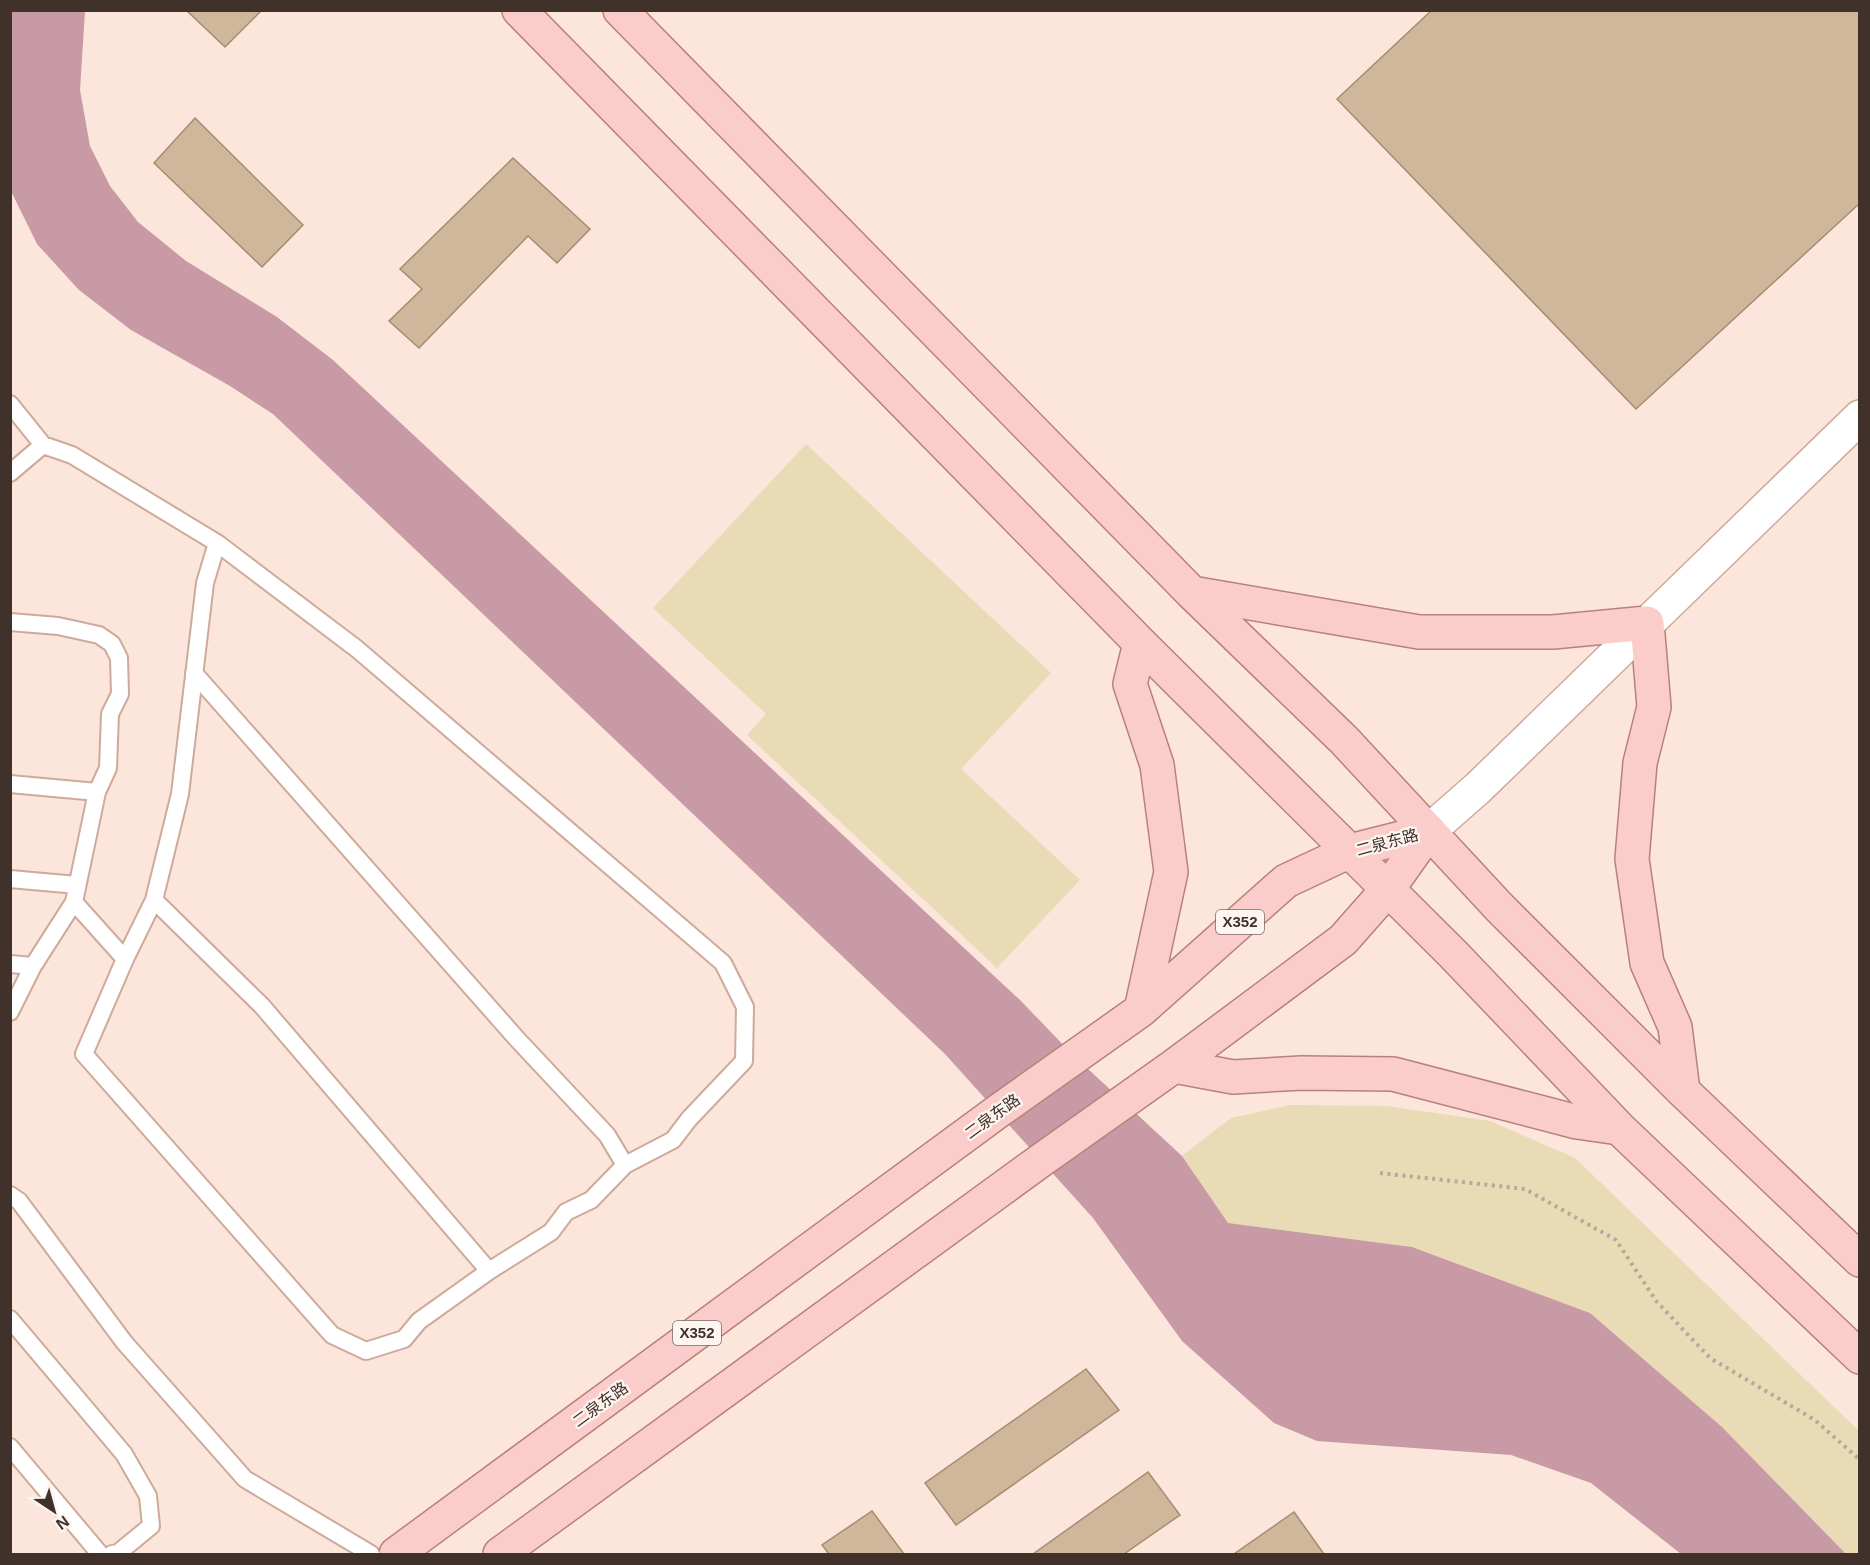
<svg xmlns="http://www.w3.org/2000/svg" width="1870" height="1565" viewBox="0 0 1870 1565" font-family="Helvetica,'Noto Sans SC',sans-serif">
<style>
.green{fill:#e8dbb5}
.water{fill:#c79aa6}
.building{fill:#d0b69a;stroke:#a58c71;stroke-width:1.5}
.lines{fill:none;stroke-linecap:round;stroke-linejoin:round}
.service-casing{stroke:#ceaa9a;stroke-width:20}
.secondary-casing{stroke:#ceaa9a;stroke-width:36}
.primary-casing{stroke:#b8817c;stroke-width:36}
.path{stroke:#baa69d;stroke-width:4;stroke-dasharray:3 4.5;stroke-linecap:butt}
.service{stroke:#fff;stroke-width:16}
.secondary{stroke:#fff;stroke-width:33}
.primary{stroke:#fbcdca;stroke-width:33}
.labels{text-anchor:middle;stroke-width:4.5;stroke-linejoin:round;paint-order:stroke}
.shield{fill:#fdf5f2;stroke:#796c67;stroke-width:1.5}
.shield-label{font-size:15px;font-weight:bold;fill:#40322b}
.street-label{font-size:16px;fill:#40322b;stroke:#fdf5f2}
</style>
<rect width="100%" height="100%" fill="#fce5da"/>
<!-- green -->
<path class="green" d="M806,444L1051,673L961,769L1080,880L997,968L747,735L766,714L653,608Z
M1290,1105L1386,1106L1490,1121L1575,1158L1859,1431V1554H1846L1722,1427L1590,1313L1412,1247L1228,1223L1182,1156L1231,1118Z"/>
<!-- water -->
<path class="water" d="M11,11H85L80,90L90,146L110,186L138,222L186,261L277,317L333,360L1020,1000L1074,1056L1182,1156L1228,1223L1412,1247L1590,1313L1722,1427L1846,1554H1681L1591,1483L1511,1455L1317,1441L1274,1423L1182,1341L1093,1218L945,1054L273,414L230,386L131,330L79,290L37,244L11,191Z"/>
<!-- building -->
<path class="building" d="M186,10H262L225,47Z
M1432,10H1860V203L1636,409L1337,99Z
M195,118L303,225L262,267L154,163Z
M513,158L590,229L557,263L528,236L419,348L389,321L422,289L400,269Z
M1086,1369L1119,1410L956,1525L925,1483Z
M1148,1472L1180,1515L1124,1554H1033Z
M872,1511L904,1554H829L822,1545Z
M1294,1512L1324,1554H1234Z"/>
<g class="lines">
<defs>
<path id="service" d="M10,404L43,445L72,455L217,543L357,649L723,963L745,1007L744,1061L689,1119L673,1140L625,1165L591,1200L566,1212L551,1232L489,1271L419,1321L404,1339L366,1351L332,1335L84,1054L125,959L154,900L180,794L205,583L217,543
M10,473L43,445
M10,622L58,626L99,635L112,644L119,658L120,694L110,714L108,768L97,792L74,902L33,966L10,1012
M194,673L517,1039L607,1135L625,1165
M10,784L97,792
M10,879L77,885
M154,900L262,1006L489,1271
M74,902L125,959
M10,964L33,966
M10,1195L19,1201L124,1342L245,1479L371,1554
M10,1319L124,1454L148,1496L151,1526L118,1553L112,1554
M10,1447L100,1554"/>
<path id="secondary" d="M1429,831L1478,788L1860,417"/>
<path id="primary" d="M519,10L1140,643L1453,954L1619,1128L1860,1357
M620,10L1192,593L1344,740L1499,907L1683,1091L1860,1260
M1192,593L1419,632H1553L1647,623L1654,707L1640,763L1632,859L1647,963L1675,1027L1683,1091
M1140,643L1130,684L1157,765L1171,872L1141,1010
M1174,1066L1233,1077L1301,1073L1393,1074L1577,1122L1619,1128
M396,1554L997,1112L1141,1010L1286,881L1350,851L1429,831
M500,1554L1040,1161L1174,1066L1343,940L1388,889L1429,831"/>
</defs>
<!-- service casing -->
<use href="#service" class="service-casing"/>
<!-- secondary casing -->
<use href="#secondary" class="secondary-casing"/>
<!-- primary casing -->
<use href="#primary" class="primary-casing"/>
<!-- path -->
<path class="path" d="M1380,1173L1525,1189L1616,1240L1657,1302L1710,1358L1815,1420L1860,1460"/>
<!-- service -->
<use href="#service" class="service"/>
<!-- secondary -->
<use href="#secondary" class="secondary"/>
<!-- primary -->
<use href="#primary" class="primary"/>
</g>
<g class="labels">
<!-- shield labels -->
<g class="shield">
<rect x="1216" y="910" width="48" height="24" rx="4.5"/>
<rect x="673" y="1321" width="48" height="24" rx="4.5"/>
</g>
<g class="shield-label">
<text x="1240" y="927">X352</text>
<text x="697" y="1338">X352</text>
</g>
<!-- street labels -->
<g class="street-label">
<text transform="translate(1387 842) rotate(-15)" y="6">二泉东路</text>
<text transform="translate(992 1116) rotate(-36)" y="6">二泉东路</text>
<text transform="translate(600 1404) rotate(-36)" y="6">二泉东路</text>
</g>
</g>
<!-- border -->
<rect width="1870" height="1565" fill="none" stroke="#40322b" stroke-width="24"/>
<!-- north arrow -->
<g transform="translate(54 1511) rotate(144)" stroke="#fdf5f2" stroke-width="4.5" paint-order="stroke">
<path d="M0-4.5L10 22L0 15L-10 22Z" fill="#40322b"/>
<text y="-9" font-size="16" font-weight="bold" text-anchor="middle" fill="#40322b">N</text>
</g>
</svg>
